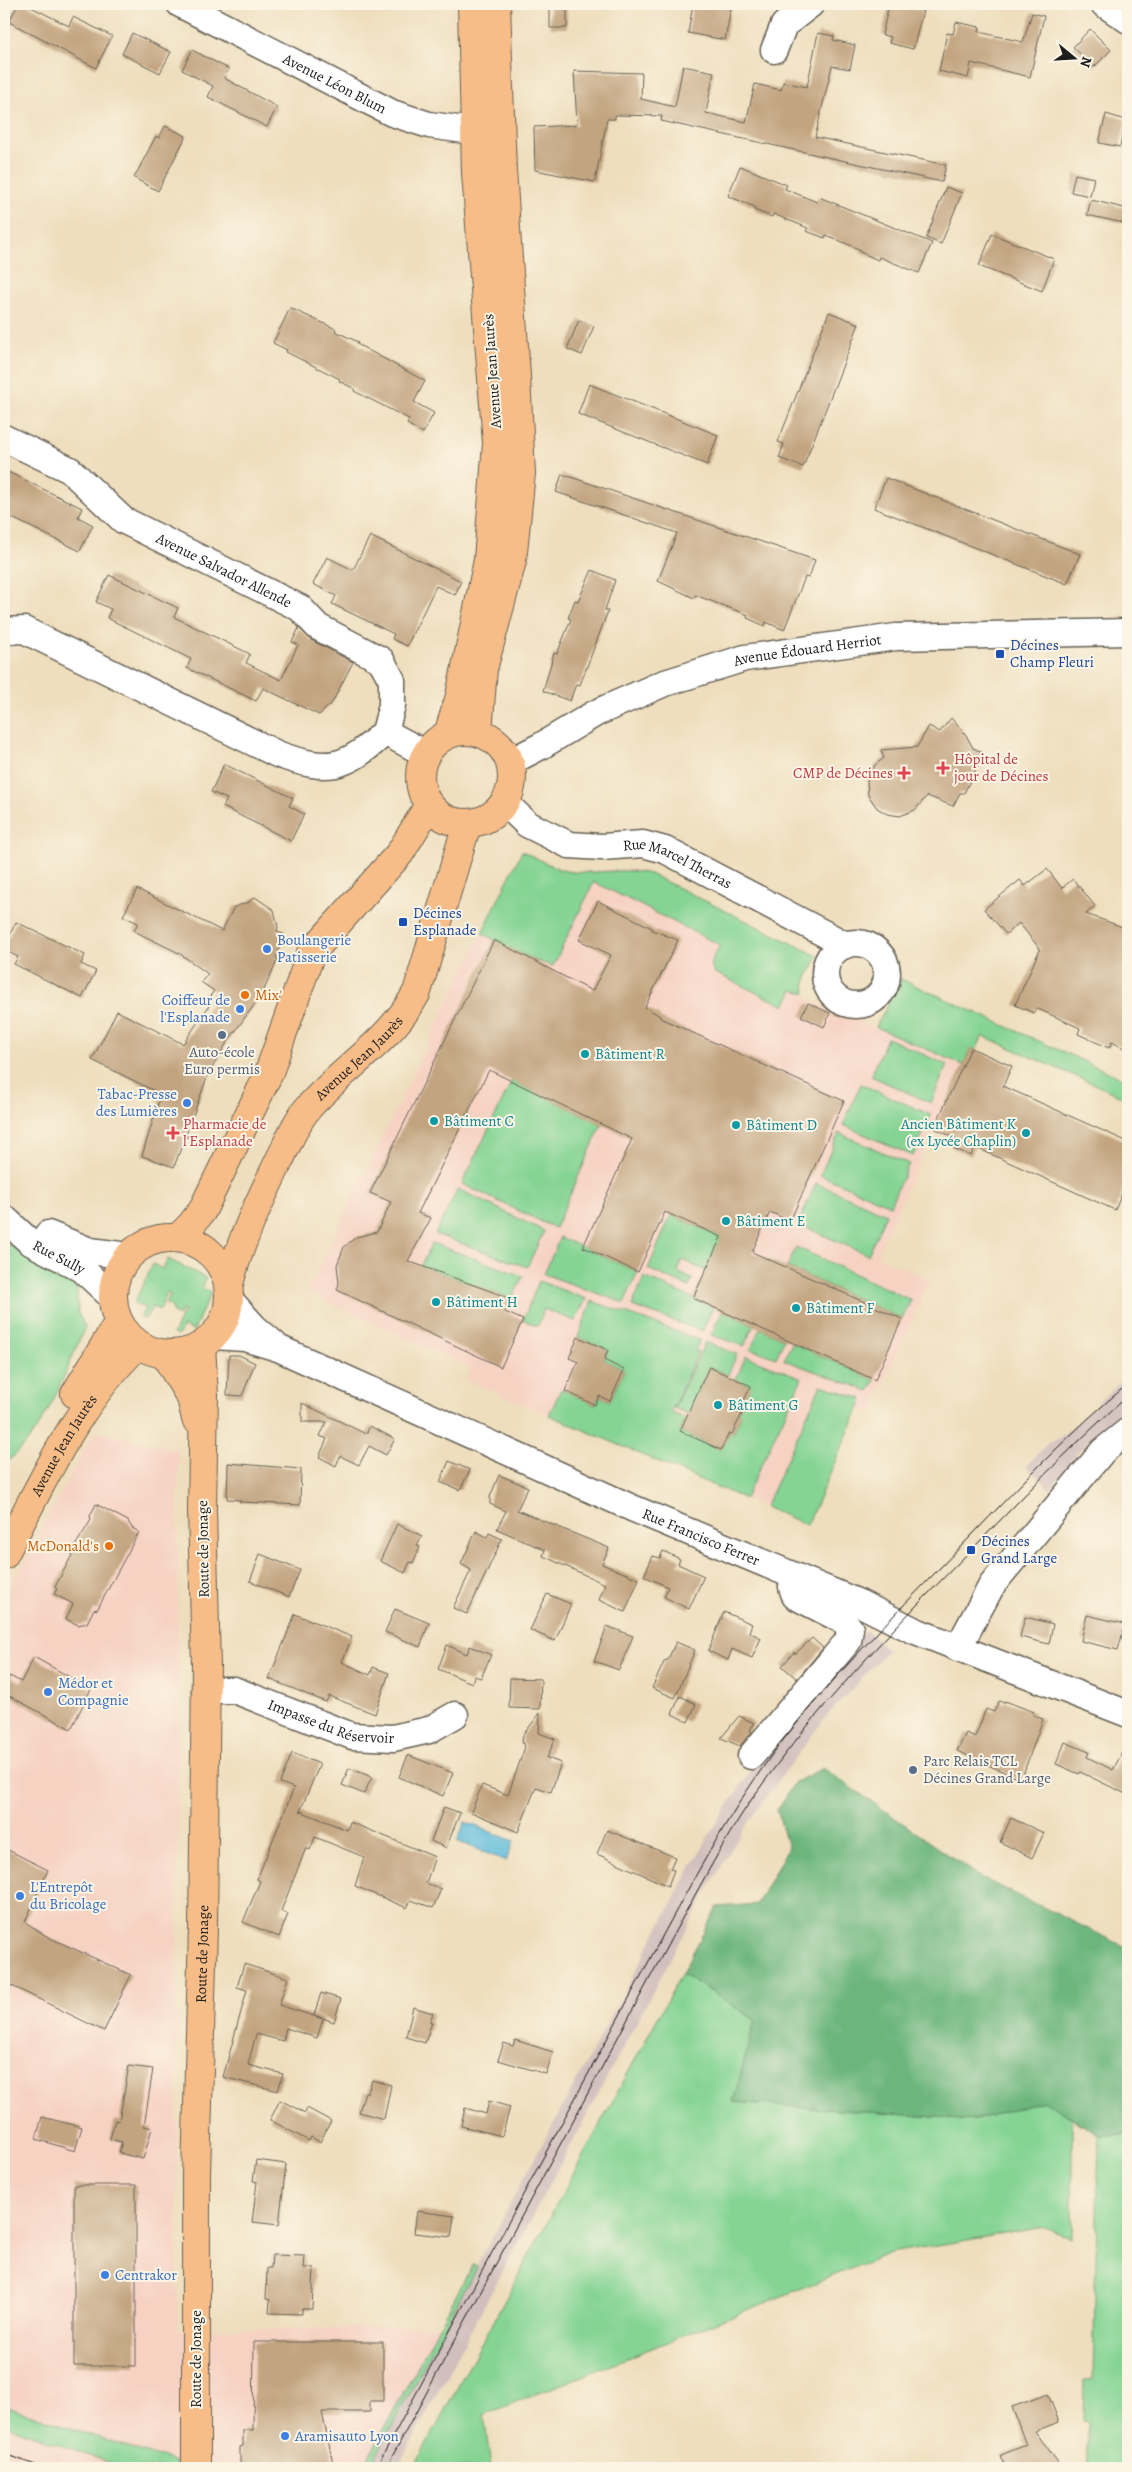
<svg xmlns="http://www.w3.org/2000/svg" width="1132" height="2472" viewBox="0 0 1132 2472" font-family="Alegreya,serif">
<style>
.built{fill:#f6d2c3}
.industrial{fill:#d1bfbd}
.green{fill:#85d494;stroke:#507858}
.forest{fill:#6cb67e;stroke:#44694d}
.water{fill:#5bbbda;stroke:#3c6c7b}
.building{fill:#c2a480}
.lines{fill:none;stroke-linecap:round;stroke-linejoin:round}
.minor-casing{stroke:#666054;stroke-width:29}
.major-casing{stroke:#666054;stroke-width:30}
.minor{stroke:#fff;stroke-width:26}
.major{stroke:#f7bd88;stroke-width:28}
.tram{stroke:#1c1c1c;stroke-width:1}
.transit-dot{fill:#1a4fb4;stroke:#fcf5e5;stroke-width:2}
.health-dot{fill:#e0444e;stroke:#fcf5e5;stroke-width:2}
.shop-dot{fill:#3f7fe0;stroke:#fcf5e5;stroke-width:2}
.food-dot{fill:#e8710a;stroke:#fcf5e5;stroke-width:2}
.service-dot{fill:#5c6f8a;stroke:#fcf5e5;stroke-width:2}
.culture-dot{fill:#0f9aa8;stroke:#fcf5e5;stroke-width:2}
.labels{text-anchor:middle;stroke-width:4;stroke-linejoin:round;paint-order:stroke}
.street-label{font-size:15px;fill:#1c1c1c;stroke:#fcf5e5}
.transit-label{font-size:15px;fill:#164399;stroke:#fcf5e5;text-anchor:start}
.health-label{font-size:15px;fill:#be3a42;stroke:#fcf5e5;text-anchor:start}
.shop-label{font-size:15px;fill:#366cbe;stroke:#fcf5e5;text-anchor:start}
.food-label{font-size:15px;fill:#c56008;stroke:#fcf5e5;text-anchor:start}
.service-label{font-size:15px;fill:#4e5e75;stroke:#fcf5e5}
.culture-label{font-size:15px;fill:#0d838f;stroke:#fcf5e5;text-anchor:start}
</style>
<rect width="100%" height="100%" fill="#fcf5e5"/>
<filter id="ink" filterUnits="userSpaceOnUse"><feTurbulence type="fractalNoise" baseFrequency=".02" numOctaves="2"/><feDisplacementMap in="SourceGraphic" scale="10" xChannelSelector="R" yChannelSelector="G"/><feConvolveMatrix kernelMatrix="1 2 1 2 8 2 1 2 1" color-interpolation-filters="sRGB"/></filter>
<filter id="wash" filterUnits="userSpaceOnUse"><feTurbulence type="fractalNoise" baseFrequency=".0096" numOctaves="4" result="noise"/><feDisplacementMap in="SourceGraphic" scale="20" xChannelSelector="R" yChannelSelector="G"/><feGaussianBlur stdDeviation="1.12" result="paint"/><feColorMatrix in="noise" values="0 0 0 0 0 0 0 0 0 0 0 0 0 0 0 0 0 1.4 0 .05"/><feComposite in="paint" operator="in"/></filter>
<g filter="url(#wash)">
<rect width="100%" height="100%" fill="#eedebd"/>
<!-- built -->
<path class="built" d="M522,851L559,869L573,872L632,869L650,874L818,956L804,988L809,999L875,1029L901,979L985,1017L876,1256L930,1280L871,1413L859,1409L807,1525L467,1380L471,1368L307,1292Z
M95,1431L178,1450L177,2330L439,2326L361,2468H4V1598Z"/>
<!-- industrial -->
<path class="industrial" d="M1128,1375V1405L1076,1454L1078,1456L1050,1489L1026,1466L1048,1443L1061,1437Z
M866,1630L888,1650L824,1719L746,1825L712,1882L629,2036L397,2468H361L473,2264L477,2266L707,1838L754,1765L805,1698Z"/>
<!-- green -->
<path class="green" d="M522,851C538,858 555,870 572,872C600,874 622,867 650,874L818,956L805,982L806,993L793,990L785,1006L715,973C707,963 715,955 720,945L594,882L553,966C528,960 504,945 482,933Z
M901,979L1128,1081V1099L983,1036L976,1050L971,1048L963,1065L876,1027Z
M887,1038L947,1065L931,1103L871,1076Z
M512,1081L602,1124L555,1228L462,1184Z
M861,1084L931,1115L913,1156L843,1125Z
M839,1133L909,1164L890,1205L820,1175Z
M816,1183L886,1214L868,1255L798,1224Z
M458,1189L544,1231L527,1267L435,1234Z
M671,1215L721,1237L706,1271L682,1260L678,1272L692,1279L689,1287L648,1269Z
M560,1237L638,1272L624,1303L544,1274Z
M4,1241L36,1258L77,1288L78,1313L85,1327C65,1372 45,1435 4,1464Z
M432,1243L523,1276L512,1299L427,1268L418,1271Z
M796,1247L911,1300L902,1319L787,1267Z
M168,1259L206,1278L202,1288L211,1292L193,1331L183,1326L178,1336L173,1334L184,1311L181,1310L179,1316L173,1313L172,1307L166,1304L170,1294L167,1293L160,1310L152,1307L145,1319L140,1317L145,1308L134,1303L153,1264L163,1269Z
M644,1277L713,1307L702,1331L632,1306Z
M539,1281L586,1299L575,1321L544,1309L538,1326L523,1320Z
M592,1301L700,1340L695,1350L698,1352L671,1412L685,1419L680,1431L721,1450L729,1433L733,1434L741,1415L738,1413L750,1386L736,1379L746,1356L802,1378L745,1499L549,1415L561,1389L595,1405L599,1396L610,1401L624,1370L604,1360L608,1350L578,1337Z
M722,1311L754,1325L744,1346L711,1335Z
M760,1328L784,1339L776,1358L751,1349Z
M705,1342L737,1354L728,1375L709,1367L696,1395L698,1397L688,1414L674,1408Z
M792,1343L875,1380L869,1391L784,1360Z
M821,1385L863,1399L807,1525L765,1507Z
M682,1973L755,2020L734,2102L975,2120L1044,2101L1072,2118V2239L1045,2227L890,2253L484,2415L491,2468H414Z
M1099,2135H1128V2468H1088V2422L1083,2421L1084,2381L1093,2378Z
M473,2264L477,2266L372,2463L369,2468H363Z
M4,2406L176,2463V2468H124L4,2425Z"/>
<!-- forest -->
<path class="forest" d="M823,1768L982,1878L1128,1948V2135H1099L1044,2101L975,2120L733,2102L755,2020L682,1973L717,1907L757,1904L788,1848L777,1810L795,1782Z"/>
<!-- water -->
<path class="water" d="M465,1822L514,1841L506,1861L457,1841Z"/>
<g id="blocks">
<!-- building -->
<path class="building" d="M18,4H25L69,26L73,17L112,36L96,68L9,22Z
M550,4H567V28H550Z
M693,4H708L731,9L725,40L688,33Z
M889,4L923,11L913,49L889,43L891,37L882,35Z
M1032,13L1044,16L1030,77L971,63L968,78L939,71L947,33L953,34L956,22L980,27L979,32L1023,42Z
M1090,29L1111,50L1094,67L1073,47Z
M132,33L171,52L160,73L122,54Z
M818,33L834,36L833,40L855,45L850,69L832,66L815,137L946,165L942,182L661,121L662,116L615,115V119H607L595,182L535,170L534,127L577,125L574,71L642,73L641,99L675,107L683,66L714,72L706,113L746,122L755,84L781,90L783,82L807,87Z
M192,50L229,69L224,78L277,107L267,127L208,97L213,86L182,70Z
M1106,114L1126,120L1120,147L1099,143Z
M165,126L186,136L158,191L134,178L156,136L159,138Z
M740,166L787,185L785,189L817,202L819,197L932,243L919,273L879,257L878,260L860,252L861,250L826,235L825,238L806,231L808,228L773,214L772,217L754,210L755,207L728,196Z
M1075,174L1094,178L1090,196L1071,192Z
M946,187L962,193L941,244L926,238Z
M1091,200L1128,209V224L1087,215Z
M992,234L1054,259L1042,291L979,266Z
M290,308L336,329L335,331L358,342L357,344L425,381L414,402L434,413L423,433L407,424L409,419L354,391L355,389L339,381L340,379L286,352L287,350L273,343Z
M829,312L859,324L803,467L779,458L784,444L778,442Z
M579,320L594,326L582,355L567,349Z
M589,384L718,435L707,465L578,414Z
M4,470L82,508L78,517L93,525L80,551L4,514Z
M562,474L815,560L809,578L805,577L784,630L766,622L765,626L747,618L748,615L695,595L694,598L658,581L677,533L556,492Z
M886,478L1080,554L1067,584L874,508Z
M370,536L461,581L455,595L436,586L407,646L392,639L394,634L332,604L336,596L313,584L327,557L353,570Z
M592,570L615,580L605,610L608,611L580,685L576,684L570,701L543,691L554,653L557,654L571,619L568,618L575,600L578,601Z
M109,575L178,608L174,617L250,654L246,663L281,680L298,645L292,642L299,628L311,640L353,662L332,703L319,715L263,688L256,701L187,668L191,659L107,618L111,609L96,602Z
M951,718L966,735L973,748L984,753L964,793H960L953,806L927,796L915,810L900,816L887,814L877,808L868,795L867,780L875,765L884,758L881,750L917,747L929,726L940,732Z
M224,764L293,798L289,806L304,814L291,841L223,807L227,799L211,792Z
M1047,869L1062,888L1073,879L1095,906L1086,914L1128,929V1050L1112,1042L1109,1048L1078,1034L1080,1028L1036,1008L1034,1013L1015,1005L1040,949L1019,923L1006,934L984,909L1020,880L1025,886Z
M137,889L222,931L234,907L249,902L255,897L274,910L278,927L277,932L284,934L276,958L278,959L262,994L226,1044L208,1075L174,1167L142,1156L161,1094L92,1060L117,1011L183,1044L211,1003L207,1000L214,991L201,982L208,974L179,953L134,931L138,923L123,916Z
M598,901L652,928V930L678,940L645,1007L660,1016V1018L844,1101L790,1221L770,1212L752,1252L902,1319L875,1380L693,1298L721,1237L665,1212L638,1272L583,1247L632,1139L489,1070L418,1213L431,1218L408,1261L512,1299L505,1312L523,1320L501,1367L337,1290L339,1283L337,1265L344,1247L356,1237L377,1232L391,1202L370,1193L494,940L592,991L611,955L579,940Z
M16,922L85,955L81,964L96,971L82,998L14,964L18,957L4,950V947Z
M808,1003L830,1013L824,1027L801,1016Z
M971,1048L1012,1066L1003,1086L1128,1142V1179L1115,1210L975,1147L971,1156L951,1147L955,1138L934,1128Z
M578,1337L608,1350L604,1360L624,1370L610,1401L599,1396L595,1405L565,1391L578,1362L569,1358Z
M229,1355H239L255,1363L242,1396L227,1395Z
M709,1367L751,1386L738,1413L742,1414L732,1434L729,1433L721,1450L680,1431Z
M302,1403L366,1434L370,1426L395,1439L386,1455L369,1446L359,1465L340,1456L336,1466L319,1457L327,1439L320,1436L327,1422H302Z
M449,1461L470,1470L460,1490L440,1482Z
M228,1463L301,1469L300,1505L240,1502V1500L227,1499Z
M499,1475L528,1487L517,1510L609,1548L602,1564L639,1579L625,1612L599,1600L605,1584L543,1556L545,1550L497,1529L506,1511L490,1504V1497Z
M96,1504L128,1521L132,1528L139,1532L97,1610L94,1609L87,1623L78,1625L66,1619L73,1604L54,1594L57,1589L55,1587L72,1555V1551L91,1520L90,1516Z
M397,1524L422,1536L417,1545L420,1547L413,1563L410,1562L405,1573L380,1561Z
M476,1531L487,1537L489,1533L502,1539L467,1614L453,1608L471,1570L461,1564Z
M663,1551L680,1559L678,1564L704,1576L689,1609L664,1597L668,1587L644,1576L653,1556L660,1558Z
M260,1554L300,1570L289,1597L250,1581Z
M547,1594L571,1604L555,1641L530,1630Z
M395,1609L429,1623L420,1647L385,1632Z
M724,1612L752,1624L749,1632L761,1638L752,1658L732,1649L728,1660L708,1651Z
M295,1614L352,1637L342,1662L370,1675L373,1667L389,1673L375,1714L329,1696L326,1702L269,1679Z
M1087,1615L1125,1624L1118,1650L1081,1641Z
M1025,1617L1053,1624L1049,1644L1020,1637Z
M607,1626L633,1636L619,1670L594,1661Z
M812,1638L823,1648L797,1679L782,1666L794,1652L795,1654Z
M676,1642L695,1650L675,1698L652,1688L665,1660L667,1661Z
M447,1645L467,1654L470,1646L491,1655L481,1678L474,1676L472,1683L438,1669Z
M34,1657L91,1689L71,1729L4,1693V1688L10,1676L21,1682Z
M510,1678L541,1679L540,1709L509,1708Z
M680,1696L696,1704L688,1722L672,1714Z
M999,1701L1004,1703L1005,1701L1034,1712L1033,1715L1043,1719L1021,1780L957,1751L966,1733L975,1737L986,1709L994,1712Z
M540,1713L539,1733L555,1739L547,1758L561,1763L551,1792L536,1787L518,1832L471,1812L482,1785L508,1795L525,1747L522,1742L523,1735Z
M739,1716L754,1723L750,1730L752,1732L740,1746L721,1738Z
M1128,1741V1795L1080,1772L1079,1774L1056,1764L1065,1742L1089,1752L1087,1757L1113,1770Z
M292,1753L320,1764L300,1811L347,1830L350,1822L435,1857L426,1883L441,1889L433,1908L411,1900L407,1908L355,1886L364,1857L315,1837L310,1850L306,1848L281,1911L288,1914L279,1937L243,1922L260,1881L257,1879L294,1788L280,1783Z
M408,1755L453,1773L443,1796L399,1777Z
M349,1768L372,1777L364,1794L342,1785Z
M444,1807L460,1813L446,1848L431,1841Z
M1011,1818L1044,1833L1032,1858L1000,1842Z
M607,1830L675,1857L670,1869L674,1870L668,1886L597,1854Z
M4,1848L48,1870L25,1922L48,1937L131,1975L104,2031L4,1982Z
M244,1964L288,1978L279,2005L323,2019L317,2038L286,2028L283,2041L256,2034L248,2065L283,2074L278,2091L223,2077L247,1990L237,1987Z
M321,1993L341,1999L334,2022L314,2015Z
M413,2007L433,2013L430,2022H432L425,2043L406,2037Z
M515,2040L553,2052L546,2074L498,2060L504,2043L513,2046Z
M129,2066L153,2069L144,2126L152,2128L143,2159L119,2153L122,2142L110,2139L115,2120L119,2121Z
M372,2080L391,2085L384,2119L359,2112L365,2092H368Z
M280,2100L305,2113L307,2108L331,2121L320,2142L311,2137L309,2141L270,2120Z
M489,2101L510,2107L502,2136L461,2126L465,2108L486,2114Z
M42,2117L82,2127L75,2151L36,2139Z
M256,2160L286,2164L279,2225L252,2222L257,2182L253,2181Z
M74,2185H136V2366H74Z
M417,2211L454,2216L451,2237L414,2233Z
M272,2255L305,2256L304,2268H314L312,2309H302V2314L269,2313L270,2300L266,2299L267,2268H271Z
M254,2342H383V2401H370V2412H322L334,2468H240V2447L243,2446V2430H253Z
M1048,2394L1059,2422L1035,2431L1062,2468H1006L1001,2455L1026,2445L1012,2407Z"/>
</g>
</g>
<g filter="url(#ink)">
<use href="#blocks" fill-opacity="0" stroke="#666054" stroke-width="1"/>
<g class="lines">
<defs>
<g id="minor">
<path id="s1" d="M180,4L392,113L429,125L465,130L498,127"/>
<path d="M1104,4L1128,20"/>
<path d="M774,50L784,25L811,4"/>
<path id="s2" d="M4,438L70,470L123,520L300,608L318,627L381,660L392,680V705L385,732"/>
<path d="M4,631L24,630L277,754C329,773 345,769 385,732L426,754"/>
<path id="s3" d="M510,762L541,746L596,713L662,684L745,658L896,637L1128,632"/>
<path id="s4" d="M505,803L527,824L569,845L602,847L643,844L665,850L846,945"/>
<circle cx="856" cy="974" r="31"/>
<path id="s5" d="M4,1218L30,1242L82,1269L112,1297"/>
<path d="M48,1234L90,1251L128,1256"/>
<path d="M229,1299L254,1327L274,1344"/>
<path id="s6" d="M214,1336L245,1338L278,1348L632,1508L859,1603L913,1630L1128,1714"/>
<path d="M958,1648L992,1585L1103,1451L1128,1431"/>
<path id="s7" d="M205,1690H234L352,1736L393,1738L429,1730L455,1715"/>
<path d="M751,1756L848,1641L850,1629L844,1621L795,1596L792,1587L795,1578"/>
</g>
<g id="major">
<circle cx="466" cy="777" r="46"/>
<path d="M478,732L483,669L512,561L521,473L516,376L502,170L496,4"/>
<path d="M448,734L460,696L488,560L497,443L476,173L472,4"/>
<circle cx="171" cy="1296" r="58"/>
<path d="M178,1238L191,1225L202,1211L268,1075L311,953L400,853L429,805"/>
<path id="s8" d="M229,1284C241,1239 259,1202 279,1161C288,1143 295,1123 308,1108C344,1067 392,1040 417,992L467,824"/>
<path d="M165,1355L191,1398L196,1419"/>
<path d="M75,1394L118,1323"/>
<path id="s9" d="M4,1555C43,1481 77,1403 138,1345"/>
<path id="s10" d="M196,2468V2174L203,1928L206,1666L202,1509L204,1394L201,1346"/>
</g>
</defs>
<!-- minor casing -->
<use href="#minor" class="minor-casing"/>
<!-- major casing -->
<use href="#major" class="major-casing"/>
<!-- minor -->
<use href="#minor" class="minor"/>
<!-- major -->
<use href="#major" class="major"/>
<!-- tram -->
<path class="tram" d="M4,2454L44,2468
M4,2464L16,2468
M376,2468L670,1922C709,1851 748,1781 800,1719C853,1655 913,1596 971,1536C1021,1484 1072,1430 1128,1384
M386,2468L679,1924C706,1876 731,1826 764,1782C828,1694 904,1618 980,1541C1028,1492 1076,1441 1128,1396"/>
</g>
</g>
<!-- markers -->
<g class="transit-dot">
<rect x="995" y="649" width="10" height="10" rx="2.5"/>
<rect x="398" y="917" width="10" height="10" rx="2.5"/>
<rect x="966" y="1545" width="10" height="10" rx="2.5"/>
</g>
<g class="health-dot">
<path d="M940.5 760.5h5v5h5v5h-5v5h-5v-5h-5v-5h5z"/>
<path d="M901.5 765.5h5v5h5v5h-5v5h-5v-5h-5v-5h5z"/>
<path d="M170.5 1125.5h5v5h5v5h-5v5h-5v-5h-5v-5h5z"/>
</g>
<g class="shop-dot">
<circle cx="267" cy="949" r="5"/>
<circle cx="240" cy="1009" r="5"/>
<circle cx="187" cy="1103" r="5"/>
<circle cx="48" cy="1692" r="5"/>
<circle cx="20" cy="1896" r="5"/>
<circle cx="105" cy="2275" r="5"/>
<circle cx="285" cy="2436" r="5"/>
</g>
<g class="food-dot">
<circle cx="245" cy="995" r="5"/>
<circle cx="109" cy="1546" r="5"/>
</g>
<g class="service-dot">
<circle cx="222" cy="1035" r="5"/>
<circle cx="913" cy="1770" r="5"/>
</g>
<g class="culture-dot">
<circle cx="585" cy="1054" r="5"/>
<circle cx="434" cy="1121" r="5"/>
<circle cx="736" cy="1125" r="5"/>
<circle cx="1026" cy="1133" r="5"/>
<circle cx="726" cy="1221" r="5"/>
<circle cx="436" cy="1302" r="5"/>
<circle cx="796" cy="1308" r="5"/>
<circle cx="718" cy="1405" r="5"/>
</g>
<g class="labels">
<!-- street labels -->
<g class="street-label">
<text dy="5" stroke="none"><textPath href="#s1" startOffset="174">Avenue Léon Blum</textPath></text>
<text transform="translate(492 371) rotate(-94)" y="5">Avenue Jean Jaurès</text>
<text dy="5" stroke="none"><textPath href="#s2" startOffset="259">Avenue Salvador Allende</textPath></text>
<text dy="5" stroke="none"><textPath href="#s3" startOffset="321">Avenue Édouard Herriot</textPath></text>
<text dy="5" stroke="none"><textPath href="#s4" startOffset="190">Rue Marcel Therras</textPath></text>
<text dy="5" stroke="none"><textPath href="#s8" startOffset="265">Avenue Jean Jaurès</textPath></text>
<text dy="5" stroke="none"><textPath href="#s5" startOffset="68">Rue Sully</textPath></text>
<text dy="5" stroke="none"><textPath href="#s9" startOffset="125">Avenue Jean Jaurès</textPath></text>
<text dy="5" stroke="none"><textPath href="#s6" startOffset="529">Rue Francisco Ferrer</textPath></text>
<text transform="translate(203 1549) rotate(-91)" y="5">Route de Jonage</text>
<text dy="5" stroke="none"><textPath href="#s7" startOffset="132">Impasse du Réservoir</textPath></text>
<text dy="5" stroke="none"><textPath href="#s10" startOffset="514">Route de Jonage</textPath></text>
<text transform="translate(196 2359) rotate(-90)" y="5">Route de Jonage</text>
</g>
<!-- transit labels -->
<g class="transit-label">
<text x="1010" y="650">Décines<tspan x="1010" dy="17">Champ Fleuri</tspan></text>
<text x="413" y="918">Décines<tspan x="413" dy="17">Esplanade</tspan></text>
<text x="981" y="1546">Décines<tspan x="981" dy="17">Grand Large</tspan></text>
</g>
<!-- health labels -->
<g class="health-label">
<text x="954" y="764">Hôpital de<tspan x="954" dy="17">jour de Décines</tspan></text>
<text x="893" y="778" text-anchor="end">CMP de Décines</text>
<text x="183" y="1129">Pharmacie de<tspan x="183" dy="17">l'Esplanade</tspan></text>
</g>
<!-- shop labels -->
<g class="shop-label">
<text x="277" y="945">Boulangerie<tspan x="277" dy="17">Patisserie</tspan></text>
<text x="230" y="1005" text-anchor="end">Coiffeur de<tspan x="230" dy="17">l'Esplanade</tspan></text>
<text x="177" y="1099" text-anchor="end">Tabac-Presse<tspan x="177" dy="17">des Lumières</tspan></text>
<text x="58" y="1688">Médor et<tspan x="58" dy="17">Compagnie</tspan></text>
<text x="30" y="1892">L'Entrepôt<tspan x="30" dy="17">du Bricolage</tspan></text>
<text x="115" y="2280">Centrakor</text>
<text x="295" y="2441">Aramisauto Lyon</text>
</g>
<!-- food labels -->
<g class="food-label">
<text x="255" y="1000">Mix'</text>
<text x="99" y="1551" text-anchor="end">McDonald's</text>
</g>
<!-- service labels -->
<g class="service-label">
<text x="222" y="1057">Auto-école<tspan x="222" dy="17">Euro permis</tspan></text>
<text x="923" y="1766" text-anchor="start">Parc Relais TCL<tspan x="923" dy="17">Décines Grand Large</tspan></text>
</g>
<!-- culture labels -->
<g class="culture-label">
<text x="595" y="1059">Bâtiment R</text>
<text x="444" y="1126">Bâtiment C</text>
<text x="1016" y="1129" text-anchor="end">Ancien Bâtiment K<tspan x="1016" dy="17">(ex Lycée Chaplin)</tspan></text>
<text x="746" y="1130">Bâtiment D</text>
<text x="736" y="1226">Bâtiment E</text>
<text x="446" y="1307">Bâtiment H</text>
<text x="806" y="1313">Bâtiment F</text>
<text x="728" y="1410">Bâtiment G</text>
</g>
</g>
<!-- margin -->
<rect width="1132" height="2472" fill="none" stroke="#fcf5e5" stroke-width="20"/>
<!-- north arrow -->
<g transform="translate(1074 58) rotate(108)" stroke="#fcf5e5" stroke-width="4" paint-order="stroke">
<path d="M0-4L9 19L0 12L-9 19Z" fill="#1c1c1c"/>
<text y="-8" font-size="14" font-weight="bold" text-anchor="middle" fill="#1c1c1c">N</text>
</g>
</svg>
